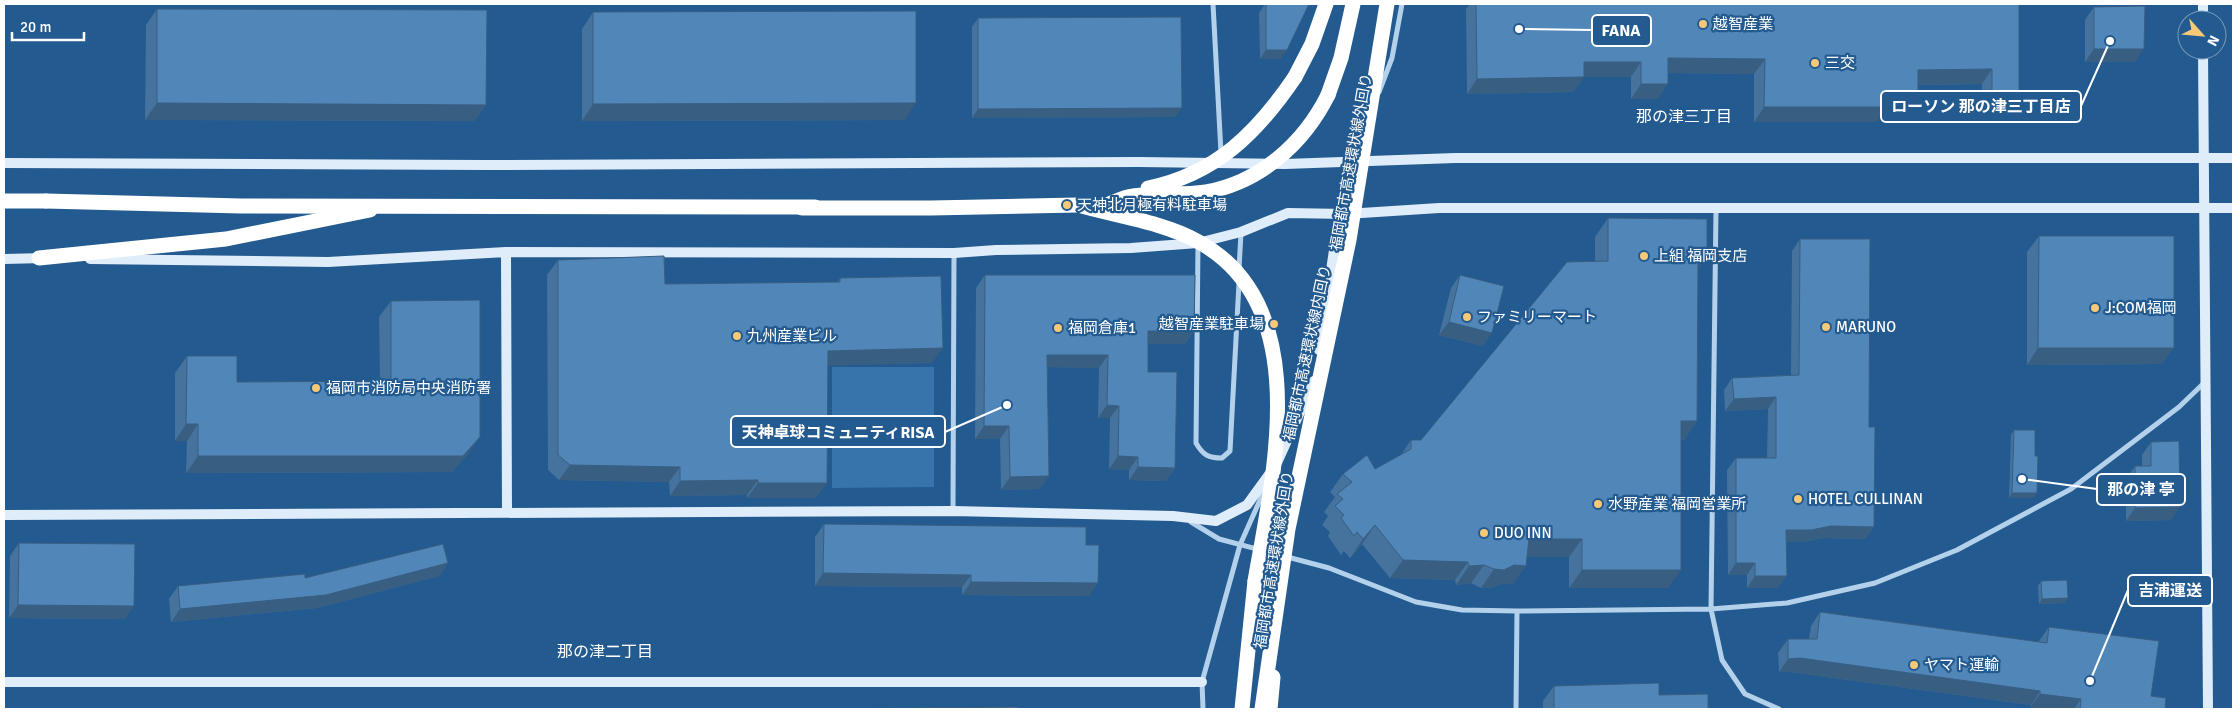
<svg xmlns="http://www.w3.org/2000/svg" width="2237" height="713" viewBox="0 0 2237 713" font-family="Signika,'Noto Sans JP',sans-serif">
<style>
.green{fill:#3774ac}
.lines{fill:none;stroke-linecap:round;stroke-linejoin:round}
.street{stroke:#b4d1ec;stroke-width:5}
.secondary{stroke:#dfecf9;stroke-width:10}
.highway{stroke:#fff;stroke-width:15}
.highway-bridge{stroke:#fff;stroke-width:15}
.wall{fill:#45739e}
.shaded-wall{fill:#385e81}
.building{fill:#5086b8;stroke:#385e81}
.poi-dot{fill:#f7c977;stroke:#235a8f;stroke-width:2}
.labels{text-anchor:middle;stroke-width:4.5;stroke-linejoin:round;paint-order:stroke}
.poi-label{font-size:15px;fill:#fff;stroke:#235a8f;text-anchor:start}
.street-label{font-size:15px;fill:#fff;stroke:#235a8f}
.neighbourhood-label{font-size:16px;fill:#fff;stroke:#235a8f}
.leader{fill:none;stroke:#fff;stroke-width:2}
.callout-dot{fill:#fff;stroke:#235a8f;stroke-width:2}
.callout{fill:#235a8f;stroke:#fff;stroke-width:2}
.callout-label{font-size:16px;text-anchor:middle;font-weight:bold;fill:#fff}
</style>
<rect width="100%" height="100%" fill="#235a8f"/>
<!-- green -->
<path class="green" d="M832,367H934V487L832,488Z"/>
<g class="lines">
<!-- street -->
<path class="street" d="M1213,4L1221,153
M1379,92L1392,58L1402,4
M1716,209L1711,609L1722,660L1745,694L1779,709
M1198,244L1196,443C1203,455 1208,458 1222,458L1230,451L1239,283
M1239,269L1241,233
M953,511L954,253
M1191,522L1219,539L1329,568L1416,602L1462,610L1517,611L1711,609L1787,603L1875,583L1957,550L2071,489L2179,407L2205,382
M1203,709L1202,682L1240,545L1264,491
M1516,709L1517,611"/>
<!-- secondary -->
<path class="secondary" d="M2203,4V20
M2203,50L2208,709
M4,163L486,165L1139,162L1285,164L1455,158H2233
M506,252L507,512
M4,259L45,258
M90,259L328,262L506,252L954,253L996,250L1131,248L1198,243L1241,232L1288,213L1346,214L1439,208H2233
M1319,350L1336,237L1346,214
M4,515L953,511L1173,516L1216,521L1247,505L1276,465L1314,381
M4,682H1202"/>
<!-- highway -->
<path class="highway" d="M1295,77L1312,44L1326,4
M1328,95L1341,58L1353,4
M4,201H46
M802,208H931L1078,205
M39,258L226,239L370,210
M1242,709L1255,581
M1270,709L1273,677"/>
<!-- highway-bridge -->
<path class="highway-bridge" d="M1148,188C1216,174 1257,133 1295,77
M46,201L241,206L815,207
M1078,205C1117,216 1162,222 1197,241C1316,304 1273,476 1255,581
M1104,206C1113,203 1123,197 1133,196C1157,192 1182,196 1206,192C1261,182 1304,143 1328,95
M1262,709L1288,529L1349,240L1387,4"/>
</g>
<!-- wall -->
<path class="wall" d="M1265,4H1309L1281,59H1260L1259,13Z
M1470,4H2019V98L2009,113L1981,114L1982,84L1918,85L1908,112H1883L1876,122H1754V74L1668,73L1658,99H1631V77H1584L1573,92L1467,94L1466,9Z
M2094,7L2135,62H2085V20Z
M157,9L486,105L474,121L145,120L146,25Z
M593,12L905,120L582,121V29Z
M978,18L1175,117L972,118V27Z
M1608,218L1707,256L1698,268L1697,421L1684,440H1681L1668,588H1569V557H1527L1513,584H1501L1491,588H1481L1471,583L1456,585L1455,580L1390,578L1362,544L1350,558L1344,551L1341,555L1328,536L1330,532L1322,525L1328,516L1324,512L1335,497L1330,492L1343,474L1375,469L1401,455L1411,440H1421L1595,261V237Z
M2039,236L2162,364L2027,365V252Z
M1800,239L1866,539L1823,538L1803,542H1786L1778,588H1747V575H1728L1727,470L1736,458H1767L1768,409L1725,411L1724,390L1732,378L1791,375L1792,251Z
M558,260L665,284L838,282L840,278L932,363L828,365L816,498H747V495L670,496L669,482L559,480L548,470L547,275Z
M985,275L1194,331L1185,344H1148V372L1175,468L1166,481L1129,480V470L1109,469L1110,418H1098L1099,368L1048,367L1040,489L1001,490L1000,439H975L976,288Z
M1460,275L1483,346L1439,335L1451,288Z
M391,301L468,454L452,472L186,473L187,441H175V373L187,356L237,382L380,381L379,317Z
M2014,430L2034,498H2009L2011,435Z
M2151,442L2171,520L2126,521V479L2135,466H2142V455Z
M824,524L1086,545L1089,596L962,595V587L815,586V537Z
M19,543L125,619L9,618L10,556Z
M448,563L439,576L317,608L171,622L169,599L178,586L305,578Z
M2041,581L2068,598L2064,603L2039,604L2038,586Z
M1820,612L2039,642V641L2049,627L2151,696L2165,709H2045L2030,707L2031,705L1790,672H1779L1778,653L1788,639H1809L1811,626Z
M1554,686L1708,709H1543V701Z"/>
<!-- shaded-wall -->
<path class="shaded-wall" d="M2094,49H2144L2135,62H2085Z
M1266,50H1287L1281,59H1260Z
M1668,58L1765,59L1754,74L1658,73Z
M1584,62H1641L1631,77H1573Z
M1992,69L1982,84L1908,85L1918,70Z
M1584,77L1573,92L1467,94L1477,79Z
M1641,84H1668L1658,99H1631Z
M1887,97H1918L1908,112H1883L1876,122H1754L1764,107Z
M2019,98L2009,113L1981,114L1992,99Z
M157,103L486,105L474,121L145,120Z
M916,103L905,120L582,121L593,104Z
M1182,108L1175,117L972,118L978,109Z
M1698,256H1707L1694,275Z
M1449,322L1492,333L1483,346L1439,335Z
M1148,331H1194L1185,344H1139Z
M943,348L932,363L817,366L828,351Z
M2038,348H2174L2162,364L2027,365Z
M1047,355H1108L1099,368L1038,367Z
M1776,397L1768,409L1725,411L1734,399Z
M1107,405L1119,406L1110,418H1098Z
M1681,421H1697L1684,440H1668Z
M186,424H198L187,441H175Z
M984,426H1009L1000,439H975Z
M480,437L468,454L452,472L186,473L198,456Z
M1118,456L1138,457L1129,470L1109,469Z
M570,465L680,467L669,482L559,480Z
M1138,467L1175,468L1166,481L1129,480Z
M1049,476L1040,489L1001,490L1010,477Z
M758,480L747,495L670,496L680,481Z
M758,483H827L816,498H747Z
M2012,493H2037L2034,498H2009Z
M2180,507L2171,520L2126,521L2135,508Z
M1375,525L1362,544L1350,558L1363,539Z
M1831,526L1874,527L1866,539L1823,538L1803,542H1778L1786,530Z
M1529,539H1582L1569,557H1516Z
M1403,560L1468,562L1455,580L1390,578Z
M448,563L439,576L317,608L171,622L180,609Z
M1736,563H1755L1747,575H1728Z
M1484,565L1471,583L1456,585L1469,566Z
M1514,565L1526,566L1513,584H1501L1491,588H1481L1494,569Z
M1582,570H1681L1668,588H1569Z
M823,573L971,575L962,587L815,586Z
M1755,576H1787L1778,588H1747Z
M971,582L1098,583L1089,596L962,595Z
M2068,598L2064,603L2039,604L2042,599Z
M18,605L134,606L125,619L9,618Z
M1800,658L2040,691L2031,705L1790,672H1779L1788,659Z
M2040,694L2081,699L2074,709H2045L2030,707Z"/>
<!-- building -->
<path class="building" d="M1266,4H1309L1287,50H1266Z
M1476,4H2019V98L1992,99V69L1918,70V97H1887V107H1764L1765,59L1668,58V84H1641V62H1584V77L1477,79Z
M2145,6L2144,49H2094V7Z
M157,9L487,10L486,105L157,103Z
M916,11V103L593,104V12Z
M1181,17L1182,108L978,109V18Z
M1608,218L1707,219V256H1698L1697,421H1681V570H1582V539H1529L1526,566L1514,565L1504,570L1494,569L1484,565L1469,566L1468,562L1403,560L1375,525L1363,539L1357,532L1354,536L1341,518L1344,515L1335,506L1343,499L1337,494L1352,482L1343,474L1367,455L1375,469L1411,449V440H1421L1567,262L1608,261Z
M2039,236H2174V348H2038Z
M1800,239H1870L1869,427H1875L1874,527L1831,526L1811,530H1786L1787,576H1755V563H1736V458H1776V397L1734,399L1732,378L1799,375Z
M664,256L665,284L840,282V278L941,276L943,348L828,351L827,483H758V480L680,481V467L570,465L558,455V260Z
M985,275H1195L1194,331H1148V372H1177L1175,468L1138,467V457L1118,456L1119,406L1107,405L1108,355H1047L1049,476L1010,477L1009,426H984Z
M1460,275L1504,286L1492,333L1449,322Z
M480,300V437L463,456H198V424H186L187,356H237V382L391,381V301Z
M2014,430H2035V456H2038L2037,493H2012Z
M2179,441L2180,507L2135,508V466H2151V442Z
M824,524L1086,527V545H1099L1098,583L971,582V575L823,573Z
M19,543L135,544L134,606L18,605Z
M443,544L448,563L326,595L180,609L178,586L305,574V578Z
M2067,580L2068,598L2042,599L2041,581Z
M1820,612L2047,643L2049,627L2159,641L2151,696L2166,698L2165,709H2080L2081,699L2040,694V691L1800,658L1788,659V639H1817Z
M1659,683V695L1708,694V709H1554V686Z
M1018,707V709H829Z"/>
<!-- markers -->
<g class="poi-dot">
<circle cx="1703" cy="24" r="5"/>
<circle cx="1815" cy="63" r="5"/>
<circle cx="1067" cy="205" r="5"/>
<circle cx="1644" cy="256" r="5"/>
<circle cx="2095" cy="308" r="5"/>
<circle cx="1467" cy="317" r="5"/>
<circle cx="1274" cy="324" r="5"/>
<circle cx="1826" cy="327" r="5"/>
<circle cx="1058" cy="328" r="5"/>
<circle cx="737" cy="336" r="5"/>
<circle cx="316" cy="388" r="5"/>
<circle cx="1798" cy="499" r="5"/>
<circle cx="1598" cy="504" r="5"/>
<circle cx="1484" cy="533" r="5"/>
<circle cx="1914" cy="665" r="5"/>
</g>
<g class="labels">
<!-- poi labels -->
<g class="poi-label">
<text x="1713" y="29">越智産業</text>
<text x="1825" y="68">三交</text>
<text x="1077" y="210">天神北月極有料駐車場</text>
<text x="1654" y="261">上組 福岡支店</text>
<text x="2105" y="313">J:COM福岡</text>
<text x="1477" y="322">ファミリーマート</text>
<text x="1264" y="329" text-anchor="end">越智産業駐車場</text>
<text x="1836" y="332">MARUNO</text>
<text x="1068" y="333">福岡倉庫1</text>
<text x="747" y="341">九州産業ビル</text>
<text x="326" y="393">福岡市消防局中央消防署</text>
<text x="1808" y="504">HOTEL CULLINAN</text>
<text x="1608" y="509">水野産業 福岡営業所</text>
<text x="1494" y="538">DUO INN</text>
<text x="1924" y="670">ヤマト運輸</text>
</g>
<!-- street labels -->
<g class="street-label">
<text transform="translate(1351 162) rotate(-80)" y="5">福岡都市高速環状線外回り</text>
<text transform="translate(1307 353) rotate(-78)" y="5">福岡都市高速環状線内回り</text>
<text transform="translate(1274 560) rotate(-81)" y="5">福岡都市高速環状線外回り</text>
</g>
<!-- neighbourhood labels -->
<g class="neighbourhood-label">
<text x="1684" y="122">那の津三丁目</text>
<text x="605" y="657">那の津二丁目</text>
</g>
</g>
<!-- callouts -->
<path class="leader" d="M1519 29L1592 30M2110 41L2081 106M1007 405L945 432M2022 479L2097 489M2090 681L2128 590"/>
<g class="callout-dot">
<circle cx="1519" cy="29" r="5"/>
<circle cx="2110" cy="41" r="5"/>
<circle cx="1007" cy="405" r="5"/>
<circle cx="2022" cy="479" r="5"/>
<circle cx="2090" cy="681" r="5"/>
</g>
<g class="callout">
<rect x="1592" y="15" width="59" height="31" rx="5"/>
<rect x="1881" y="91" width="200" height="31" rx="5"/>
<rect x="731" y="416" width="214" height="31" rx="5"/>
<rect x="2097" y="474" width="88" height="31" rx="5"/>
<rect x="2128" y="575" width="84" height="31" rx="5"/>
</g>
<g class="callout-label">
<text x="1621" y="36">FANA</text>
<text x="1981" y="112">ローソン 那の津三丁目店</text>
<text x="838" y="438">天神卓球コミュニティRISA</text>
<text x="2141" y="495">那の津 亭</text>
<text x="2170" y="596">吉浦運送</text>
</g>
<!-- border -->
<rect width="2237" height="713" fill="none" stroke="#ffffff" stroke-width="10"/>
<!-- north arrow -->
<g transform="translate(2202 35) rotate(117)"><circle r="24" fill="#235a8f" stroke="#7b9cbc"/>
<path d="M0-4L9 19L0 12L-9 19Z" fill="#f7c977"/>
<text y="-8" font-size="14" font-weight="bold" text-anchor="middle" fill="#ffffff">N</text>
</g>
<!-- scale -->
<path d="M12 32v8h72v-8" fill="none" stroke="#ffffff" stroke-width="2.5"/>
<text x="20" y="32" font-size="15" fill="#ffffff" stroke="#235a8f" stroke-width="4" paint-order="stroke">20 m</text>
</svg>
